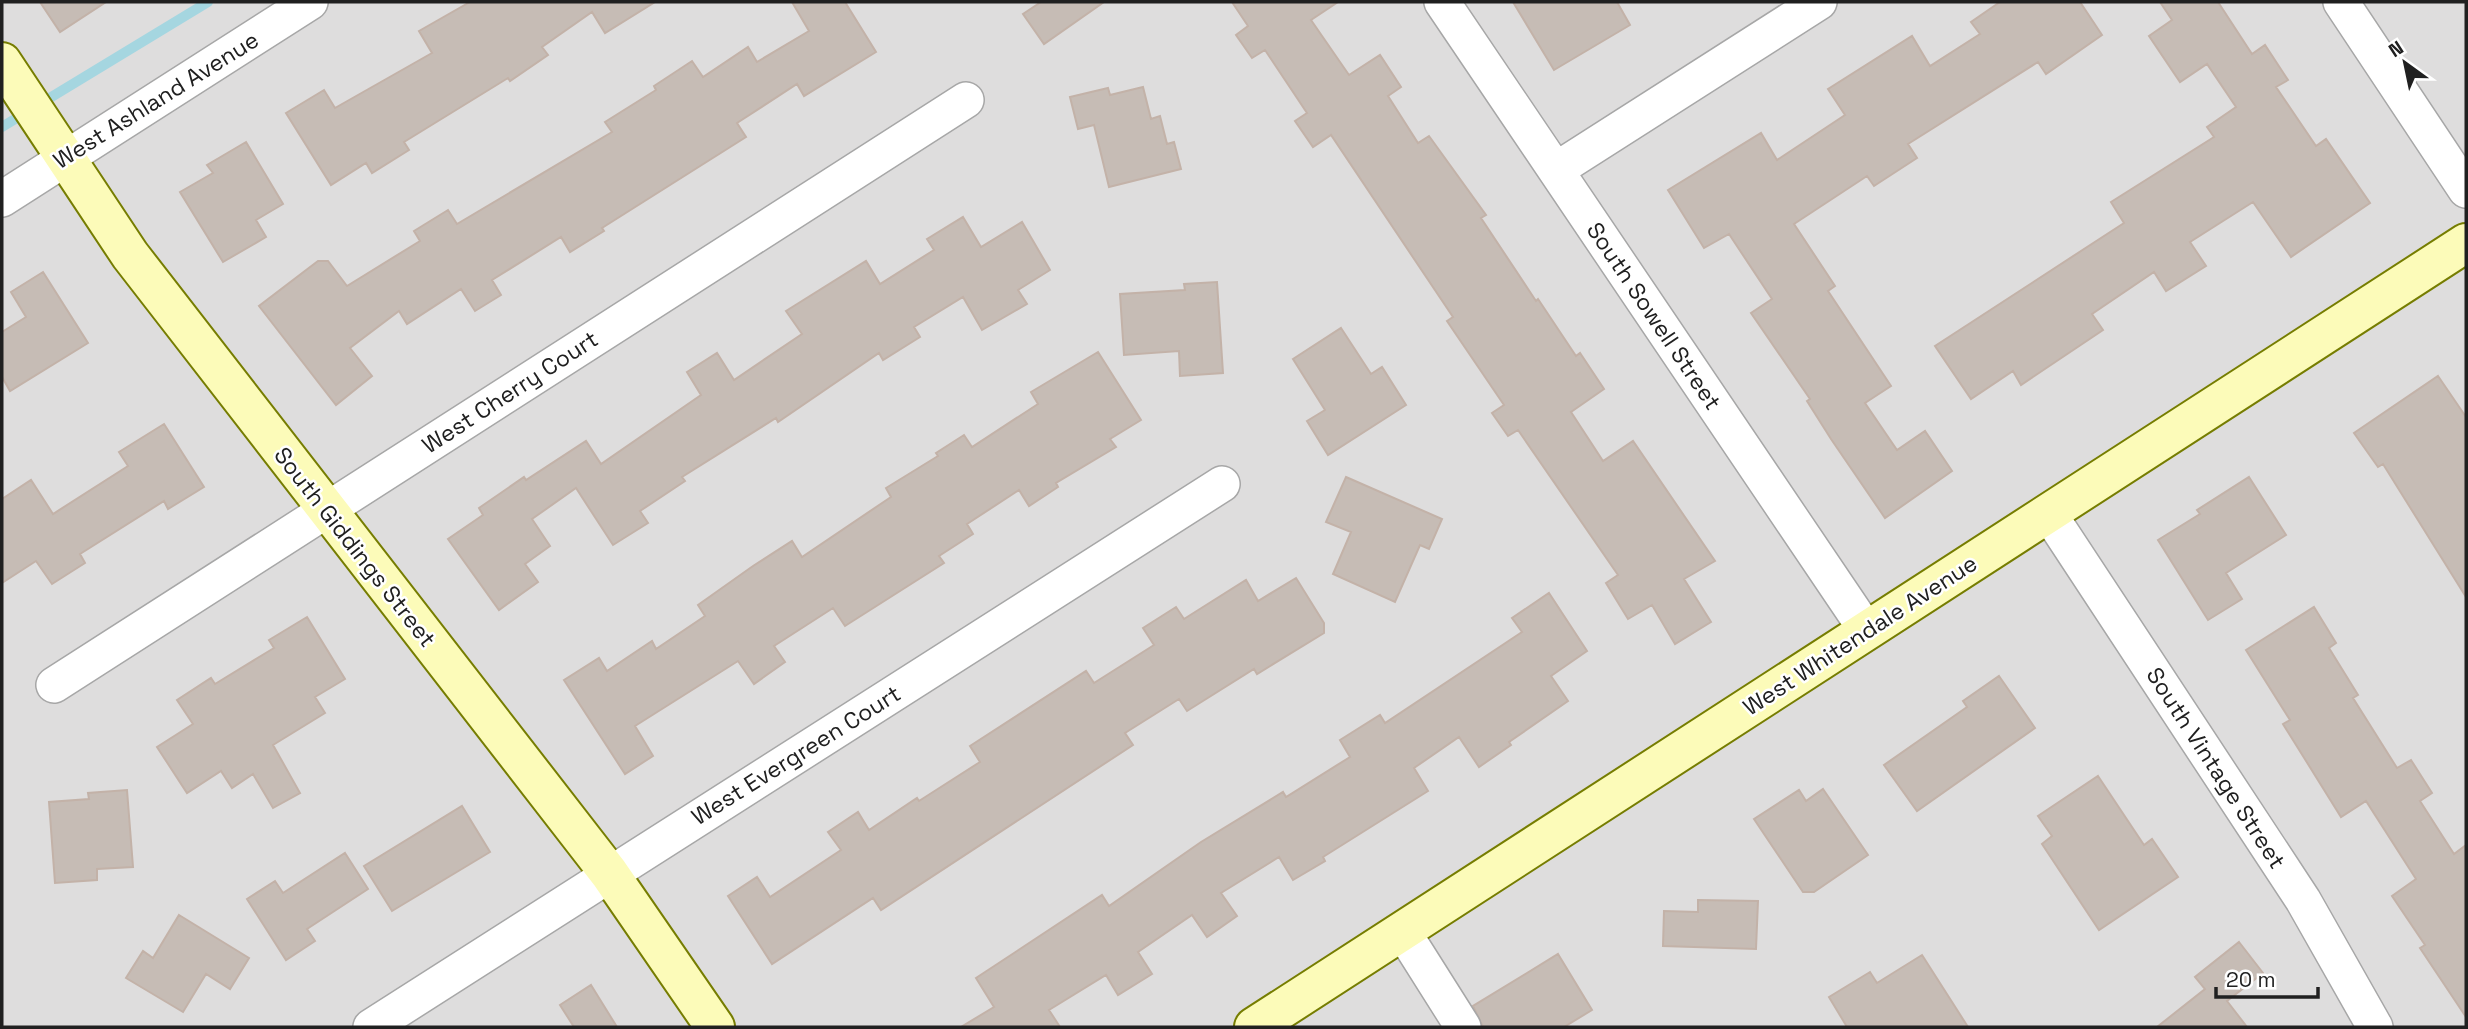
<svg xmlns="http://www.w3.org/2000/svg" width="2468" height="1029" viewBox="0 0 2468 1029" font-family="'Space Grotesk',sans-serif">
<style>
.residential{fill:#dedddd}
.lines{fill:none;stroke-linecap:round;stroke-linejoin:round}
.stream{stroke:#a5d6e0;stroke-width:10}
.building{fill:#c6bcb5;stroke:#c3b2a8;stroke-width:2}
.street-casing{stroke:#a7a7a7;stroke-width:38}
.secondary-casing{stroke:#767d01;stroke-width:42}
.street{stroke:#fff;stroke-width:35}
.secondary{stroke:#fcfbb9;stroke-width:38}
.labels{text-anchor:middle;stroke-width:5;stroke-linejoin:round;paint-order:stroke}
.street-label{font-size:23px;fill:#202020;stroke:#fff}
</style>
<rect width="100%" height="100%" fill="#f1ede6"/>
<!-- residential -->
<path class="residential" d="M2,2H2466V1027H2Z"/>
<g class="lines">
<!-- stream -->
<path class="stream" d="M2,127L208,2"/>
</g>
<!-- building -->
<path class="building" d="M40,2H106L60,32Z
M470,2H655L605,33L592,12L542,47L548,55L510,81L508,78L404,142L409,150L372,173L366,163L331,185L286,113L324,90L335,108L432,53L419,31Z
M792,2H845L876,52L804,96L797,84L737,123L746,137L602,228L604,231L570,252L561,237L492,280L501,295L475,311L461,289L407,324L399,311L350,348L372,376L336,405L259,306L318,261H328L347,286L420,241L414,231L448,210L457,224L612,132L605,122L656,90L654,86L692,61L703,77L748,47L757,62L809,31Z
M1041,2H1104L1044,44L1023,14Z
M1232,2H1338L1311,20L1349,75L1380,55L1401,87L1388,96L1418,143L1429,136L1486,215L1481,218L1536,301L1538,299L1576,356L1580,353L1604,389L1571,412L1603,461L1633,441L1715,561L1684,579L1711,622L1675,644L1652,605L1628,619L1606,583L1618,575L1518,430L1508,436L1492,413L1504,405L1447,321L1453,317L1331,135L1313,147L1295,121L1307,113L1265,50L1252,58L1236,35L1248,26Z
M1513,2H1617L1630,25L1554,70Z
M2000,2H2080L2102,35L2046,74L2038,62L1908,144L1917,158L1874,186L1867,176L1794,224L1835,286L1828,291L1891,386L1865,403L1897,450L1925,431L1952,471L1885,518L1831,439L1807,401L1810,399L1751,313L1772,299L1729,234L1704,248L1668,190L1761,133L1777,160L1845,115L1828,89L1912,36L1930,66L1980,34L1971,22Z
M2160,2H2218L2252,54L2265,45L2288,80L2276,87L2316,146L2326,139L2370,203L2291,257L2253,202L2190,242L2206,266L2166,291L2154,272L2092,314L2103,330L2021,385L2013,371L1971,399L1935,346L2124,223L2111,202L2214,137L2207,127L2236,107L2207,64L2180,82L2149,36L2172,20Z
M1143,87L1151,119L1160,116L1167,144L1174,142L1181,169L1109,187L1094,125L1078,129L1070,97L1108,88L1110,95Z
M246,142L283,204L256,220L266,237L223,262L180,192L213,173L207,165Z
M963,217L981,247L1022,222L1050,270L1018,290L1027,304L982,330L963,297L914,327L920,337L883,360L879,353L778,422L776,418L682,477L685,481L640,511L648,523L613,545L576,488L532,519L550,546L525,564L538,582L499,610L448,539L483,515L479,508L524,477L526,480L586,441L601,464L701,395L687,372L717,353L734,380L802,334L786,311L866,261L880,284L934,250L927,239Z
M43,272L88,343L10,391L2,377V332L26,317L11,292Z
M1217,282L1223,373L1180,376L1179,351L1124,355L1120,294L1185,290L1184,284Z
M1341,328L1371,374L1382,367L1406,405L1328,455L1307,421L1325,410L1293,359Z
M1098,352L1141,420L1110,439L1116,447L1056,483L1058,487L1029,506L1019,490L967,524L973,534L939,556L944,563L845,626L833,608L774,646L785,662L754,684L738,661L635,726L653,756L625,774L564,680L599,658L607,671L652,641L656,649L705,616L698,605L753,566L792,541L802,557L891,497L886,488L938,456L936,453L964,435L972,447L1038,404L1031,392Z
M2438,376L2466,417V597L2383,464L2378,467L2354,433Z
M164,424L204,487L168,509L164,501L80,554L85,563L52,584L36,561L2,583V499L31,480L53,514L128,466L119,452Z
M1346,477L1442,519L1429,549L1420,545L1395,602L1333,574L1351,532L1326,522Z
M2249,477L2286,535L2226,573L2242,599L2208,620L2158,540L2200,514L2197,510Z
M1296,578L1324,623V633L1257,674L1254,669L1187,711L1179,699L1125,733L1133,745L881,910L873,898L772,964L728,896L757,877L770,897L841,850L828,832L858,812L869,830L917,798L919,801L980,762L970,746L1086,671L1094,683L1154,645L1143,628L1176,607L1184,619L1246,580L1258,601Z
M1549,593L1587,651L1551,676L1568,701L1509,742L1511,745L1479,767L1459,737L1414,768L1428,791L1323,857L1325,861L1293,880L1279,857L1221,893L1237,916L1207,937L1192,915L1138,952L1152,974L1118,995L1106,975L1049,1010L1060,1027H961L994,1007L976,978L1102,895L1109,906L1201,842L1283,792L1286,797L1350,757L1340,740L1380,715L1385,723L1522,632L1512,618Z
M2314,607L2336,643L2329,648L2358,695L2353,698L2397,768L2411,760L2432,793L2420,801L2454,854L2466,845V1017L2420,948L2425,945L2392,896L2416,879L2366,801L2341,817L2283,724L2290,720L2246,650Z
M307,617L345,679L315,697L325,713L273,745L300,793L273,808L253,774L232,788L221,771L187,793L157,747L193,724L177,700L211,678L215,684L274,648L269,640Z
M1999,676L2035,728L1917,811L1884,765L1967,707L1963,701Z
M2098,776L2144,845L2152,839L2178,877L2099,930L2042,844L2052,836L2038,816Z
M1823,789L1868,855L1814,892H1803L1754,819L1799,790L1806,801Z
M127,790L133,867L97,869V880L55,883L49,802L89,799L88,793Z
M462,806L490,852L392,911L364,866Z
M345,853L368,889L307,929L315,941L286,960L247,899L275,881L283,893Z
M1698,900L1758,901L1756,949L1663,946L1664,911L1698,912Z
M179,915L249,958L230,989L206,974L183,1012L126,978L143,951L153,958Z
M2239,942L2263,973L2227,1001L2247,1027H2157L2205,989L2195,977Z
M1558,954L1592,1010L1564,1027H1483L1473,1006Z
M1922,955L1968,1027H1847L1829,997L1870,972L1877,983Z
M591,985L617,1027H574L560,1005Z"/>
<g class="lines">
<defs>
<path id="street" d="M1442,2L1867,631
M2341,2L2466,190
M1556,170L1819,2
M2,199L310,2
M2049,514L2303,900L2375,1027
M54,685L966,100
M1403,932L1463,1027
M371,1027L1222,484"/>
<path id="secondary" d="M2,62L130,255L609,873L715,1027
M1254,1027L2466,243"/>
</defs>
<!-- street casing -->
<use href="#street" class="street-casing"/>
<!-- secondary casing -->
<use href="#secondary" class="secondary-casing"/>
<!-- street -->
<use href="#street" class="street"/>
<!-- secondary -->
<use href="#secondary" class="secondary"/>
</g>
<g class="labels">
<!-- street labels -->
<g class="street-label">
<text transform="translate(156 100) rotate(-32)" y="8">West Ashland Avenue</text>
<text transform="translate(1654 316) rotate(56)" y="8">South Sowell Street</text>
<text transform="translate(510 392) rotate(-33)" y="8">West Cherry Court</text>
<text transform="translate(355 547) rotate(52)" y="8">South Giddings Street</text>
<text transform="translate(1860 635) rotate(-33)" y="8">West Whitendale Avenue</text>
<text transform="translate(796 755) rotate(-32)" y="8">West Evergreen Court</text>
<text transform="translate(2216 768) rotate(57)" y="8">South Vintage Street</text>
</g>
</g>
<!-- border -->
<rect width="2468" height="1029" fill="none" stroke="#202020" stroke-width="7"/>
<!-- north arrow -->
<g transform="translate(2405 63) rotate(327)" stroke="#ffffff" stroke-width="5" paint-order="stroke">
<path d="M0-5L12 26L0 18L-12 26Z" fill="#202020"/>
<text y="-10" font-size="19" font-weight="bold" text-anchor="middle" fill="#202020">N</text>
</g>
<!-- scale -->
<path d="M2216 987v10h102v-10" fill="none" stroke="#202020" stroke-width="3.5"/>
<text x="2226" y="987" font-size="21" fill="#202020" stroke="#ffffff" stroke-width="5" paint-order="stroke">20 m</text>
</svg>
